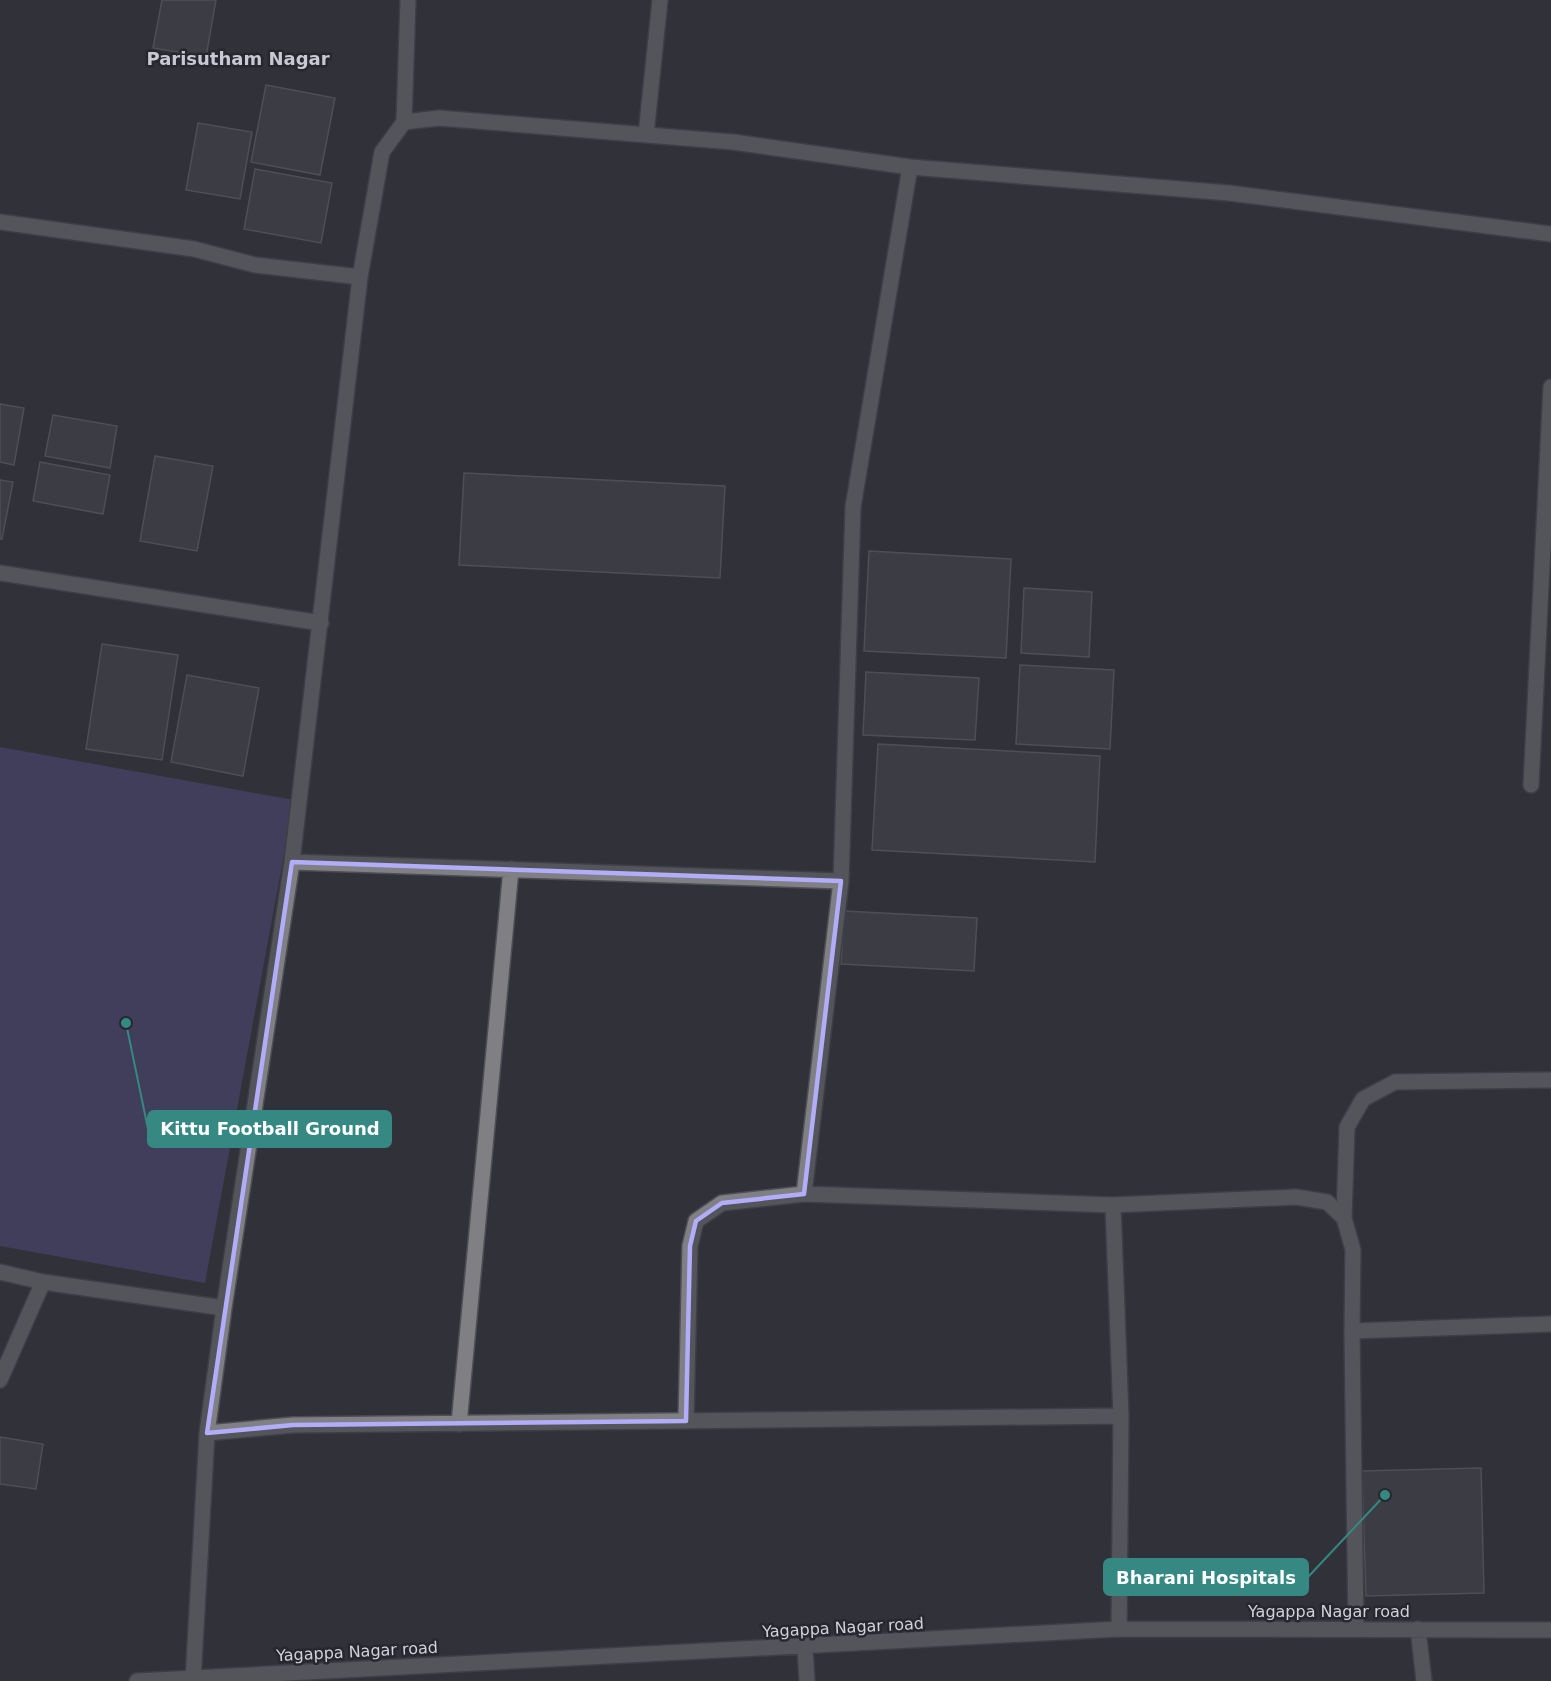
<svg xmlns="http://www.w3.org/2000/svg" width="1551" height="1681" viewBox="0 0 1551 1681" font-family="'DejaVu Sans',sans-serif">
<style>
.green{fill:#534e81}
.building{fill:#494953;stroke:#72717c;stroke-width:1.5}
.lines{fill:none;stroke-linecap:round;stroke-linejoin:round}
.minor-casing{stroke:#4e4e56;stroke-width:18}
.minor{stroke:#7f7f84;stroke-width:15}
.marked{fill:none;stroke:#b2adf9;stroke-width:4.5;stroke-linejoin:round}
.labels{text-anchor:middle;stroke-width:5;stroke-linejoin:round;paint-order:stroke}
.street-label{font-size:16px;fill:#d1d1d7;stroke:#272730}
.neighbourhood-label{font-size:18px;font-weight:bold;fill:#c9c9d5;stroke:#272730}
.leader{fill:none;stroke:#368883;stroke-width:2}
.callout-dot{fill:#368883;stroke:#272730;stroke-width:2}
.callout{fill:#368883;stroke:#368883;stroke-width:2}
.callout-label{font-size:18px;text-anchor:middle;font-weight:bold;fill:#fff}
</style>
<rect width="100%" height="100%" fill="#31313a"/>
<!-- green -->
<path class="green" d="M0,747L294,800L205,1283L0,1246Z"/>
<!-- building -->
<path class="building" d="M162,0H216L206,57L153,48Z
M266,85L335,98L320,175L251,162Z
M198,123L252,132L240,199L186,190Z
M255,169L332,183L321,243L244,229Z
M0,404L24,408L14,465L0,462Z
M53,415L117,426L110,468L45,456Z
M155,456L213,466L197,551L140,541Z
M40,462L110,475L103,514L33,501Z
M464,473L725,486L720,578L459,565Z
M0,480L13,482L2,539H0Z
M869,551L1011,559L1006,658L864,651Z
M1024,588L1092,592L1089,657L1021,653Z
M102,644L178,655L162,760L86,749Z
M1020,665L1114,670L1110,749L1016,744Z
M866,672L979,678L975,740L863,735Z
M187,675L259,688L243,776L171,762Z
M878,744L1100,756L1095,862L872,850Z
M844,911L977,918L974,971L841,964Z
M0,1437L43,1444L36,1489L0,1484Z
M1481,1468L1484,1593L1366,1596L1362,1471Z"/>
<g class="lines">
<defs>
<path id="minor" d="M404,122L408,0
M646,135L660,0
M0,222L194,249L255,265L360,277L382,152L404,122L439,118L733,142L910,167L1229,193L1551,234
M0,573L321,623
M1531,785L1551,387
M292,862L841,881
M804,1194L841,881L853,507L910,167
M1113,1205L1121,1416L1119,1629
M1344,1218L1347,1127L1363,1099L1395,1082L1551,1080
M0,1272L43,1282L224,1308L207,1433L193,1681
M224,1308L292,862L360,277
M1352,1331L1356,1629
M0,1380L43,1282
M686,1421L690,1246L696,1221L722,1203L804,1194L1113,1205L1296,1197L1327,1202L1344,1218L1353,1250L1352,1331L1551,1324
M459,1424L511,869
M207,1433L293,1425L1121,1416
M1418,1629L1424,1681
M805,1648L807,1681
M137,1681L1119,1629L1551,1630"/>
</defs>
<!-- minor casing -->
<use href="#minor" class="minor-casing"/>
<!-- minor -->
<use href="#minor" class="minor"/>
</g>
<!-- marked area -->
<path d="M0 0H1551V1681H0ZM292,862L841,881L804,1194L722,1203L696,1221L690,1246L686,1421L293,1425L207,1433Z" fill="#31313a" fill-opacity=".55" fill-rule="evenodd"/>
<path class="marked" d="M292,862L841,881L804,1194L722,1203L696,1221L690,1246L686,1421L293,1425L207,1433Z"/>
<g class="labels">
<!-- street labels -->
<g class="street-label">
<text x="1329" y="1617">Yagappa Nagar road</text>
<text transform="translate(843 1627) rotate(-3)" y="6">Yagappa Nagar road</text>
<text transform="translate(357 1651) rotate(-3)" y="6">Yagappa Nagar road</text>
</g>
<!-- neighbourhood labels -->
<g class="neighbourhood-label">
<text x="238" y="65">Parisutham Nagar</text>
</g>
</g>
<!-- callouts -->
<path class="leader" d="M126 1023L148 1129M1385 1495L1308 1577"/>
<g class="callout-dot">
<circle cx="126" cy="1023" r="6"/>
<circle cx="1385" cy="1495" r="6"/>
</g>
<g class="callout">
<rect x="148" y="1111" width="243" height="36" rx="6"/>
<rect x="1104" y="1559" width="204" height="36" rx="6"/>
</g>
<g class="callout-label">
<text x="270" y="1135">Kittu Football Ground</text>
<text x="1206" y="1584">Bharani Hospitals</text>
</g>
</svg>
